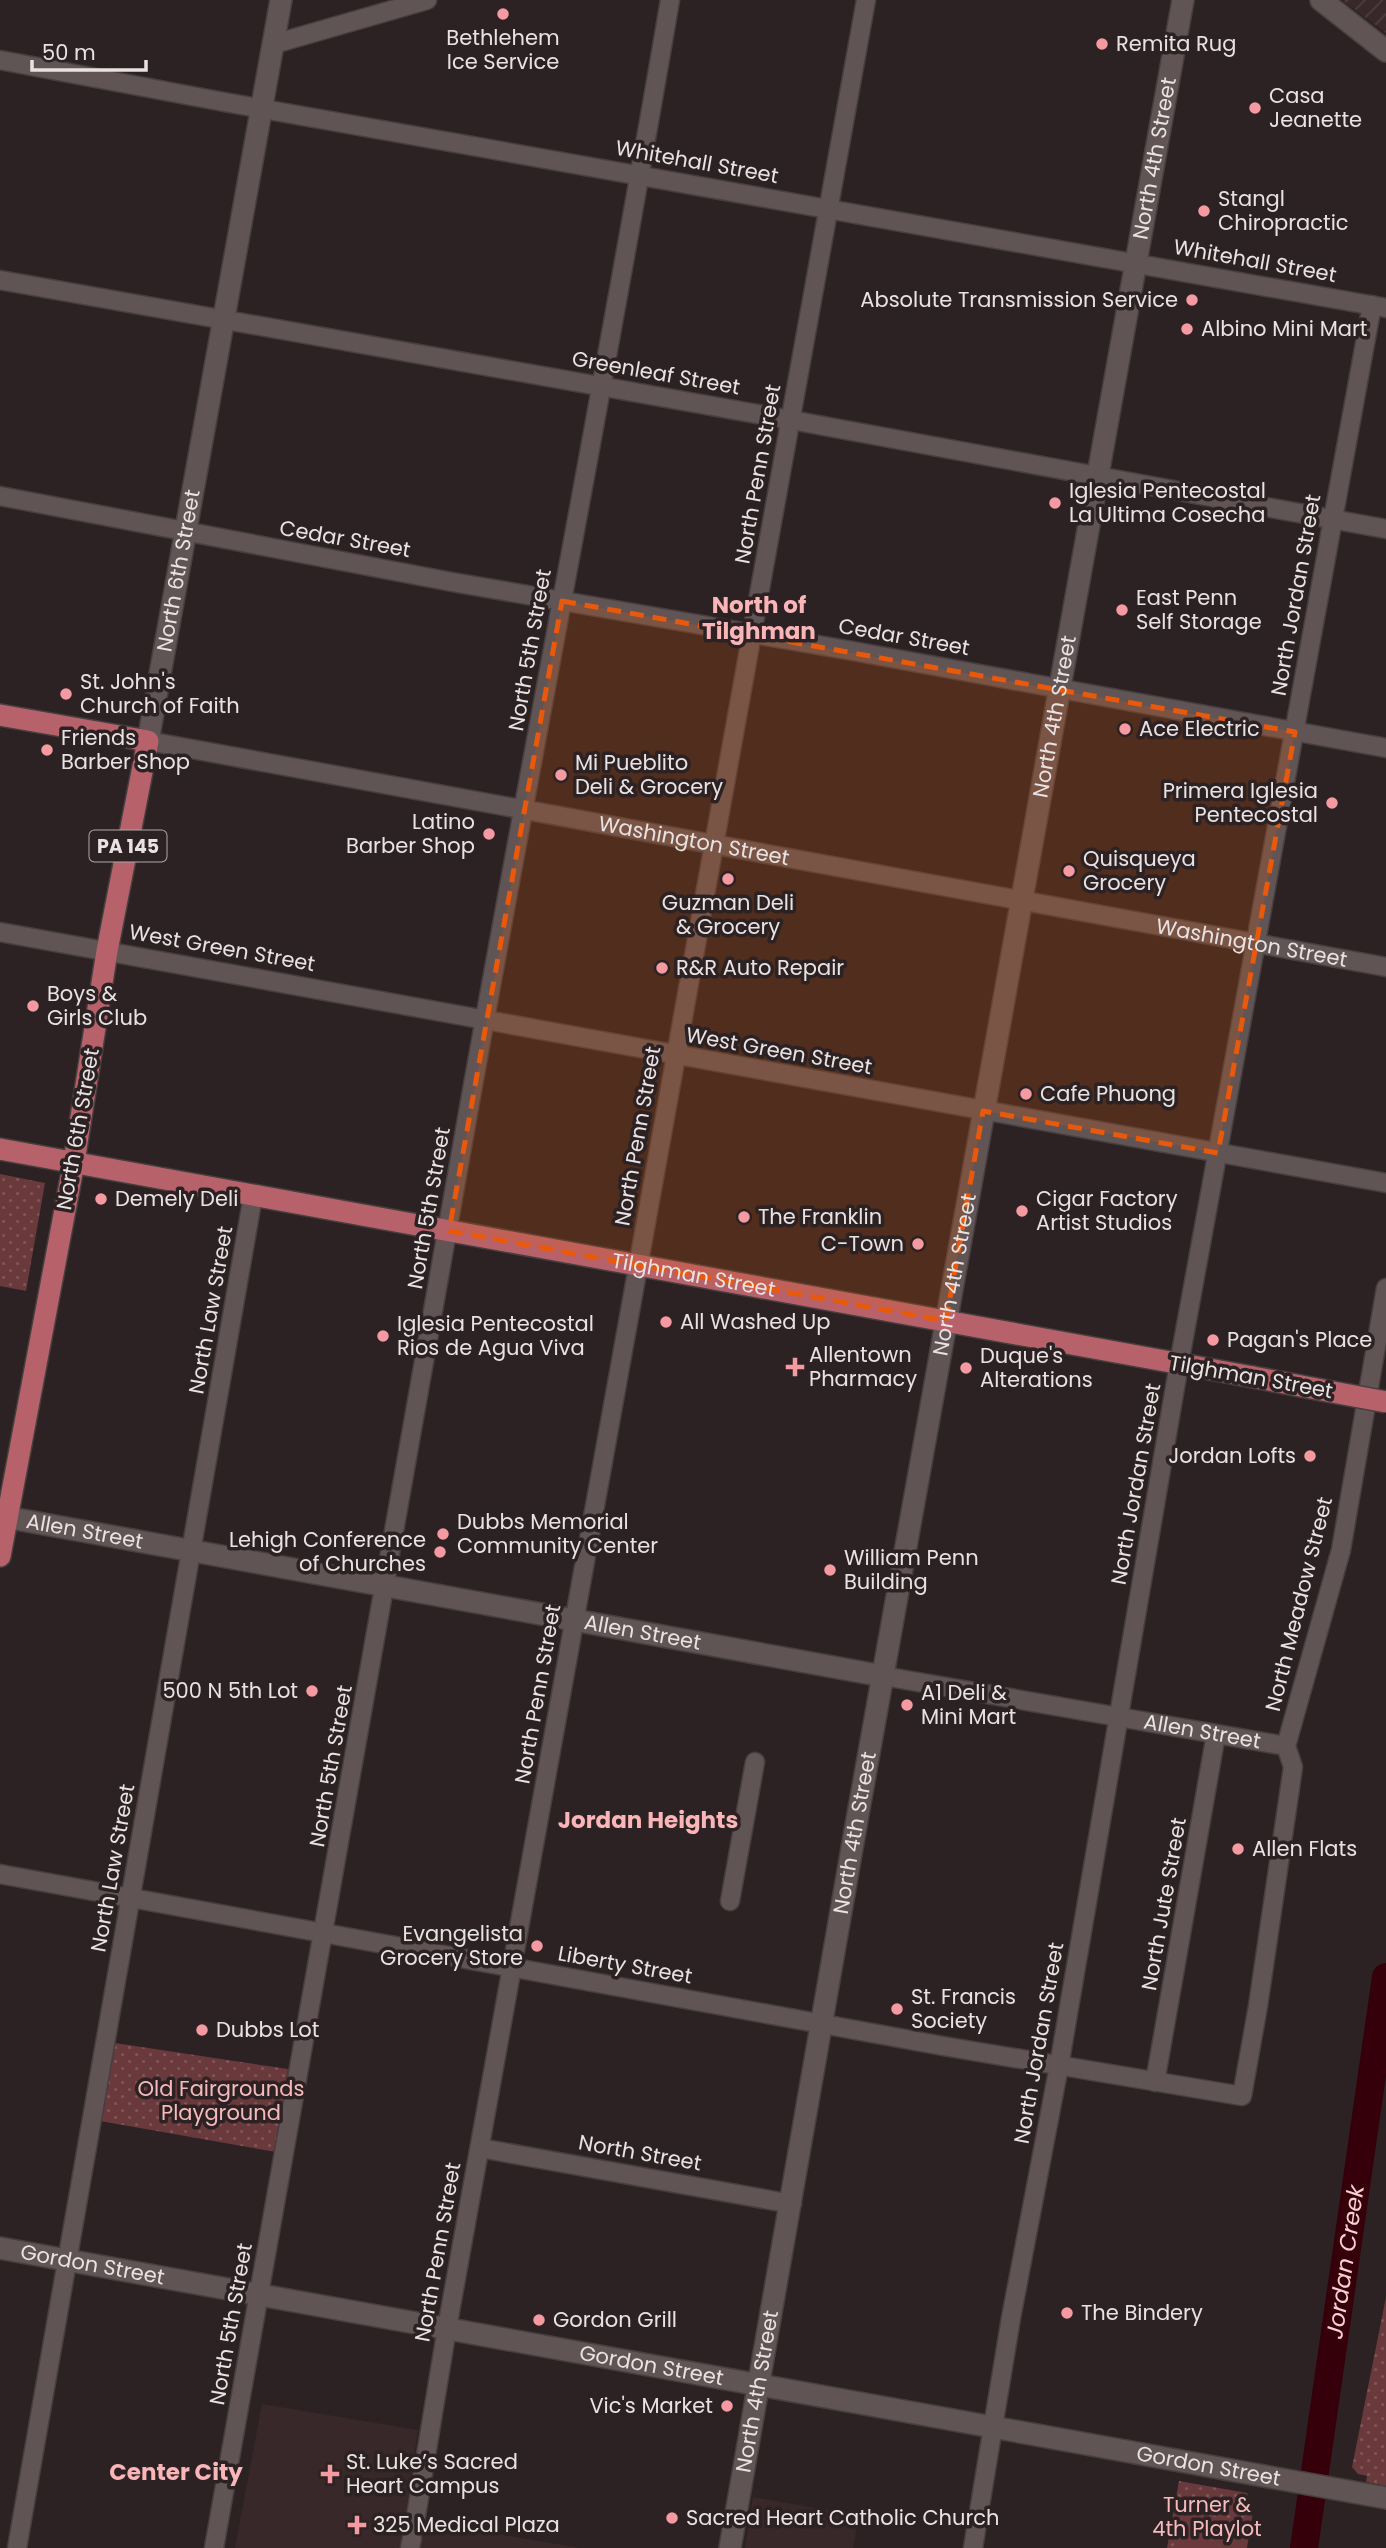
<svg xmlns="http://www.w3.org/2000/svg" width="1386" height="2548" viewBox="0 0 1386 2548" font-family="Poppins,sans-serif">
<style>
.built{fill:#392829}
.industrial{fill:url(#industrial-furrows)}
.park{fill:url(#park-dots)}
.garden{fill:#69393c}
.lines{fill:none;stroke-linecap:round;stroke-linejoin:round}
.river{stroke:#350009;stroke-width:28}
.minor-casing{stroke:#473f3f;stroke-width:21}
.tertiary-casing{stroke:#473f3f;stroke-width:24}
.primary-casing{stroke:#473f3f;stroke-width:24}
.minor{stroke:#605455;stroke-width:18}
.tertiary{stroke:#605455;stroke-width:21}
.primary{stroke:#b7626b;stroke-width:21}
.primary-bridge-casing{stroke:#473f3f;stroke-width:24;stroke-linecap:butt}
.primary-bridge{stroke:#b7626b;stroke-width:21}
.marked{fill:#e8590c;fill-opacity:0.2;stroke:#e8590c;stroke-width:5;stroke-dasharray:14 9;stroke-linejoin:round}
.poi-dot{fill:#f49aa0;stroke:#2c2223;stroke-width:2.5}
.labels{text-anchor:middle;stroke-width:7;stroke-linejoin:round;paint-order:stroke}
.shield{fill:#2c2223;stroke:#b0a8a9;stroke-width:2}
.shield-label{font-size:19px;font-weight:bold;fill:#e9e2e2}
.poi-label{font-size:21px;fill:#e9e2e2;stroke:#2c2223;text-anchor:start}
.street-label{font-size:21px;fill:#e9e2e2;stroke:#2c2223}
.park-label{font-size:21px;fill:#f6babc;stroke:#2c2223}
.neighbourhood-label{font-size:23px;font-weight:bold;fill:#fab5b8;stroke:#2c2223}
.water-label{font-size:23px;font-style:italic;fill:#f9d0d1;stroke:#2c2223}
</style>
<defs>
<pattern id="industrial-furrows" width="10" height="10" patternUnits="userSpaceOnUse" patternTransform="scale(1.75)"><rect width="10" height="10" fill="#392829"/><path d="M-1 1l2-2M0 10L10 0M9 11l2-2" fill="none" stroke="#4c3d3e"/></pattern>
<pattern id="park-dots" width="8" height="8" patternUnits="userSpaceOnUse" patternTransform="scale(1.75)"><rect width="8" height="8" fill="#69393c"/><path d="M2 2h.1M6 6h.1" fill="none" stroke="#7e5558" stroke-width="1.8" stroke-linecap="round"/></pattern>
</defs>
<rect width="100%" height="100%" fill="#2c2223"/>
<!-- built -->
<path class="built" d="M262,2404L418,2430L405,2518L580,2548H235Z
M753,2497L859,2516L853,2548H745Z"/>
<!-- industrial -->
<path class="industrial" d="M1342,0H1386V33Z"/>
<!-- park -->
<path class="park" d="M0,1174L45,1183L26,1291L0,1286Z
M115,2043L288,2069L276,2152L100,2121Z
M1386,2297V2486L1366,2482L1367,2476L1358,2474L1352,2467Z
M1179,2481L1247,2493L1253,2512L1247,2548H1167Z"/>
<!-- garden -->
<path class="garden" d="M1186,2511L1250,2524L1246,2548H1179Z"/>
<g class="lines">
<!-- river -->
<path class="river" id="s1" d="M1304,2548L1386,1977"/>
<defs>
<g id="minor">
<path d="M274,44L427,0"/>
<path d="M0,60L224,102L1386,308"/>
<path d="M0,280L791,420L1386,529"/>
<path d="M0,496L452,582L853,651L1386,748"/>
<path id="s2" d="M148,741C561,815 973,894 1386,967"/>
<path d="M0,932L1386,1183"/>
<path id="s3" d="M883,1676L1286,1746"/>
<path d="M0,1874L943,2046L1242,2096L1258,2006L1293,1767L1286,1746L1341,1550L1386,1288"/>
<path d="M730,1901L755,1762"/>
<path d="M1155,2082L1216,1734"/>
<path d="M480,2148L792,2204"/>
<path d="M414,2528L447,2328L866,0"/>
<path d="M17,2548L253,1196"/>
<path d="M214,2548C303,2070 382,1591 468,1113C534,742 607,372 670,0"/>
<path d="M410,2548L412,2538"/>
<path d="M973,2548L1011,2318L1059,2066L1179,1364L1372,305"/>
</g>
<g id="tertiary">
<path d="M1321,0L1386,51"/>
<path id="s4" d="M148,741L281,0"/>
<path id="s5" d="M0,1516L883,1676"/>
<path id="s6" d="M0,2248L1386,2498"/>
<path id="s7" d="M730,2548L855,1831L1183,0"/>
</g>
<g id="primary">
<path d="M0,715L148,741L107,951L74,1162L0,1556"/>
<path id="s8" d="M0,1149L1253,1377"/>
</g>
</defs>
<!-- minor casing -->
<use href="#minor" class="minor-casing"/>
<!-- tertiary casing -->
<use href="#tertiary" class="tertiary-casing"/>
<!-- primary casing -->
<use href="#primary" class="primary-casing"/>
<!-- minor -->
<use href="#minor" class="minor"/>
<!-- tertiary -->
<use href="#tertiary" class="tertiary"/>
<!-- primary -->
<use href="#primary" class="primary"/>
<defs>
<path id="primary-bridge" d="M1253,1377L1386,1402"/>
</defs>
<!-- primary-bridge casing -->
<use href="#primary-bridge" class="primary-bridge-casing"/>
<!-- primary-bridge -->
<use href="#primary-bridge" class="primary-bridge"/>
</g>
<!-- marked area -->
<path class="marked" d="M562,601L1295,732L1218,1153L983,1111L946,1321L449,1231Z"/>
<!-- markers -->
<g class="poi-dot">
<circle cx="503" cy="14" r="7"/>
<circle cx="1102" cy="44" r="7"/>
<circle cx="1255" cy="108" r="7"/>
<circle cx="1204" cy="211" r="7"/>
<circle cx="1192" cy="300" r="7"/>
<circle cx="1187" cy="329" r="7"/>
<circle cx="1055" cy="503" r="7"/>
<circle cx="1122" cy="610" r="7"/>
<circle cx="66" cy="694" r="7"/>
<circle cx="1125" cy="729" r="7"/>
<circle cx="47" cy="750" r="7"/>
<circle cx="561" cy="775" r="7"/>
<circle cx="1332" cy="803" r="7"/>
<circle cx="489" cy="834" r="7"/>
<circle cx="1069" cy="871" r="7"/>
<circle cx="728" cy="879" r="7"/>
<circle cx="662" cy="968" r="7"/>
<circle cx="33" cy="1006" r="7"/>
<circle cx="1026" cy="1094" r="7"/>
<circle cx="101" cy="1199" r="7"/>
<circle cx="1022" cy="1211" r="7"/>
<circle cx="744" cy="1217" r="7"/>
<circle cx="918" cy="1244" r="7"/>
<circle cx="666" cy="1322" r="7"/>
<circle cx="383" cy="1336" r="7"/>
<circle cx="1213" cy="1340" r="7"/>
<path d="M791.5 1356.5h7v7h7v7h-7v7h-7v-7h-7v-7h7z"/>
<circle cx="966" cy="1368" r="7"/>
<circle cx="1310" cy="1456" r="7"/>
<circle cx="443" cy="1534" r="7"/>
<circle cx="440" cy="1552" r="7"/>
<circle cx="830" cy="1570" r="7"/>
<circle cx="312" cy="1691" r="7"/>
<circle cx="907" cy="1705" r="7"/>
<circle cx="1238" cy="1849" r="7"/>
<circle cx="537" cy="1946" r="7"/>
<circle cx="897" cy="2009" r="7"/>
<circle cx="202" cy="2030" r="7"/>
<circle cx="1067" cy="2313" r="7"/>
<circle cx="539" cy="2320" r="7"/>
<circle cx="727" cy="2406" r="7"/>
<path d="M326.5 2463.5h7v7h7v7h-7v7h-7v-7h-7v-7h7z"/>
<circle cx="672" cy="2518" r="7"/>
<path d="M353.5 2514.5h7v7h7v7h-7v7h-7v-7h-7v-7h7z"/>
</g>
<g class="labels">
<!-- shield labels -->
<rect class="shield" x="89.5" y="830.5" width="77" height="31" rx="5"/>
<g class="shield-label">
<text x="128" y="853">PA 145</text>
</g>
<!-- poi labels -->
<g class="poi-label">
<text x="503" y="45" text-anchor="middle">Bethlehem<tspan x="503" dy="24">Ice Service</tspan></text>
<text x="1116" y="51">Remita Rug</text>
<text x="1269" y="103">Casa<tspan x="1269" dy="24">Jeanette</tspan></text>
<text x="1218" y="206">Stangl<tspan x="1218" dy="24">Chiropractic</tspan></text>
<text x="1178" y="307" text-anchor="end">Absolute Transmission Service</text>
<text x="1201" y="336">Albino Mini Mart</text>
<text x="1069" y="498">Iglesia Pentecostal<tspan x="1069" dy="24">La Ultima Cosecha</tspan></text>
<text x="1136" y="605">East Penn<tspan x="1136" dy="24">Self Storage</tspan></text>
<text x="80" y="689">St. John's<tspan x="80" dy="24">Church of Faith</tspan></text>
<text x="1139" y="736">Ace Electric</text>
<text x="61" y="745">Friends<tspan x="61" dy="24">Barber Shop</tspan></text>
<text x="575" y="770">Mi Pueblito<tspan x="575" dy="24">Deli &amp; Grocery</tspan></text>
<text x="1318" y="798" text-anchor="end">Primera Iglesia<tspan x="1318" dy="24">Pentecostal</tspan></text>
<text x="475" y="829" text-anchor="end">Latino<tspan x="475" dy="24">Barber Shop</tspan></text>
<text x="1083" y="866">Quisqueya<tspan x="1083" dy="24">Grocery</tspan></text>
<text x="728" y="910" text-anchor="middle">Guzman Deli<tspan x="728" dy="24">&amp; Grocery</tspan></text>
<text x="676" y="975">R&amp;R Auto Repair</text>
<text x="47" y="1001">Boys &amp;<tspan x="47" dy="24">Girls Club</tspan></text>
<text x="1040" y="1101">Cafe Phuong</text>
<text x="115" y="1206">Demely Deli</text>
<text x="1036" y="1206">Cigar Factory<tspan x="1036" dy="24">Artist Studios</tspan></text>
<text x="758" y="1224">The Franklin</text>
<text x="904" y="1251" text-anchor="end">C-Town</text>
<text x="680" y="1329">All Washed Up</text>
<text x="397" y="1331">Iglesia Pentecostal<tspan x="397" dy="24">Rios de Agua Viva</tspan></text>
<text x="1227" y="1347">Pagan's Place</text>
<text x="809" y="1362">Allentown<tspan x="809" dy="24">Pharmacy</tspan></text>
<text x="980" y="1363">Duque's<tspan x="980" dy="24">Alterations</tspan></text>
<text x="1296" y="1463" text-anchor="end">Jordan Lofts</text>
<text x="457" y="1529">Dubbs Memorial<tspan x="457" dy="24">Community Center</tspan></text>
<text x="426" y="1547" text-anchor="end">Lehigh Conference<tspan x="426" dy="24">of Churches</tspan></text>
<text x="844" y="1565">William Penn<tspan x="844" dy="24">Building</tspan></text>
<text x="298" y="1698" text-anchor="end">500 N 5th Lot</text>
<text x="921" y="1700">A1 Deli &amp;<tspan x="921" dy="24">Mini Mart</tspan></text>
<text x="1252" y="1856">Allen Flats</text>
<text x="523" y="1941" text-anchor="end">Evangelista<tspan x="523" dy="24">Grocery Store</tspan></text>
<text x="911" y="2004">St. Francis<tspan x="911" dy="24">Society</tspan></text>
<text x="216" y="2037">Dubbs Lot</text>
<text x="1081" y="2320">The Bindery</text>
<text x="553" y="2327">Gordon Grill</text>
<text x="713" y="2413" text-anchor="end">Vic's Market</text>
<text x="346" y="2469">St. Luke’s Sacred<tspan x="346" dy="24">Heart Campus</tspan></text>
<text x="686" y="2525">Sacred Heart Catholic Church</text>
<text x="373" y="2532">325 Medical Plaza</text>
</g>
<!-- street labels -->
<g class="street-label">
<text dy="7" stroke="none"><textPath href="#s7" startOffset="2427">North 4th Street</textPath></text>
<text transform="translate(697 162) rotate(10)" y="7">Whitehall Street</text>
<text transform="translate(1255 261) rotate(10)" y="7">Whitehall Street</text>
<text transform="translate(656 373) rotate(10)" y="7">Greenleaf Street</text>
<text transform="translate(758 474) rotate(-80)" y="7">North Penn Street</text>
<text transform="translate(345 539) rotate(10)" y="7">Cedar Street</text>
<text dy="7" stroke="none"><textPath href="#s4" startOffset="173">North 6th Street</textPath></text>
<text transform="translate(1296 595) rotate(-80)" y="7">North Jordan Street</text>
<text transform="translate(904 637) rotate(10)" y="7">Cedar Street</text>
<text transform="translate(530 650) rotate(-80)" y="7">North 5th Street</text>
<text dy="7" stroke="none"><textPath href="#s7" startOffset="1860">North 4th Street</textPath></text>
<text dy="7" stroke="none"><textPath href="#s2" startOffset="555">Washington Street</textPath></text>
<text dy="7" stroke="none"><textPath href="#s2" startOffset="1122">Washington Street</textPath></text>
<text transform="translate(222 948) rotate(10)" y="7">West Green Street</text>
<text transform="translate(779 1051) rotate(10)" y="7">West Green Street</text>
<text transform="translate(78 1129) rotate(-80)" y="7">North 6th Street</text>
<text transform="translate(638 1136) rotate(-80)" y="7">North Penn Street</text>
<text transform="translate(429 1208) rotate(-80)" y="7">North 5th Street</text>
<text dy="7" stroke="none"><textPath href="#s7" startOffset="1293">North 4th Street</textPath></text>
<text dy="7" stroke="none"><textPath href="#s8" startOffset="705">Tilghman Street</textPath></text>
<text transform="translate(211 1310) rotate(-80)" y="7">North Law Street</text>
<text transform="translate(1251 1377) rotate(10)" y="7">Tilghman Street</text>
<text transform="translate(1136 1484) rotate(-80)" y="7">North Jordan Street</text>
<text dy="7" stroke="none"><textPath href="#s5" startOffset="86">Allen Street</textPath></text>
<text transform="translate(1299 1604) rotate(-76)" y="7">North Meadow Street</text>
<text dy="7" stroke="none"><textPath href="#s5" startOffset="653">Allen Street</textPath></text>
<text transform="translate(538 1694) rotate(-80)" y="7">North Penn Street</text>
<text dy="7" stroke="none"><textPath href="#s3" startOffset="324">Allen Street</textPath></text>
<text transform="translate(331 1766) rotate(-80)" y="7">North 5th Street</text>
<text dy="7" stroke="none"><textPath href="#s7" startOffset="726">North 4th Street</textPath></text>
<text transform="translate(113 1868) rotate(-80)" y="7">North Law Street</text>
<text transform="translate(1164 1904) rotate(-80)" y="7">North Jute Street</text>
<text transform="translate(625 1965) rotate(10)" y="7">Liberty Street</text>
<text transform="translate(1039 2043) rotate(-80)" y="7">North Jordan Street</text>
<text transform="translate(640 2153) rotate(10)" y="7">North Street</text>
<text transform="translate(438 2252) rotate(-80)" y="7">North Penn Street</text>
<text dy="7" stroke="none"><textPath href="#s6" startOffset="94">Gordon Street</textPath></text>
<text transform="translate(231 2324) rotate(-80)" y="7">North 5th Street</text>
<text dy="7" stroke="none"><textPath href="#s6" startOffset="662">Gordon Street</textPath></text>
<text dy="7" stroke="none"><textPath href="#s7" startOffset="159">North 4th Street</textPath></text>
<text dy="7" stroke="none"><textPath href="#s6" startOffset="1228">Gordon Street</textPath></text>
</g>
<!-- park labels -->
<g class="park-label">
<text x="221" y="2096">Old Fairgrounds<tspan x="221" dy="24">Playground</tspan></text>
<text x="1207" y="2512">Turner &amp;<tspan x="1207" dy="24">4th Playlot</tspan></text>
</g>
<!-- neighbourhood labels -->
<g class="neighbourhood-label">
<text x="759" y="613">North of<tspan x="759" dy="26">Tilghman</tspan></text>
<text x="648" y="1828">Jordan Heights</text>
<text x="176" y="2480">Center City</text>
</g>
<!-- water labels -->
<g class="water-label">
<text dy="8" stroke="none"><textPath href="#s1" startOffset="289">Jordan Creek</textPath></text>
</g>
</g>
<!-- scale -->
<path d="M32 60v10h114v-10" fill="none" stroke="#e9e2e2" stroke-width="3.5"/>
<text x="42" y="60" font-size="21" fill="#e9e2e2" stroke="#2c2223" stroke-width="5" paint-order="stroke">50 m</text>
</svg>
